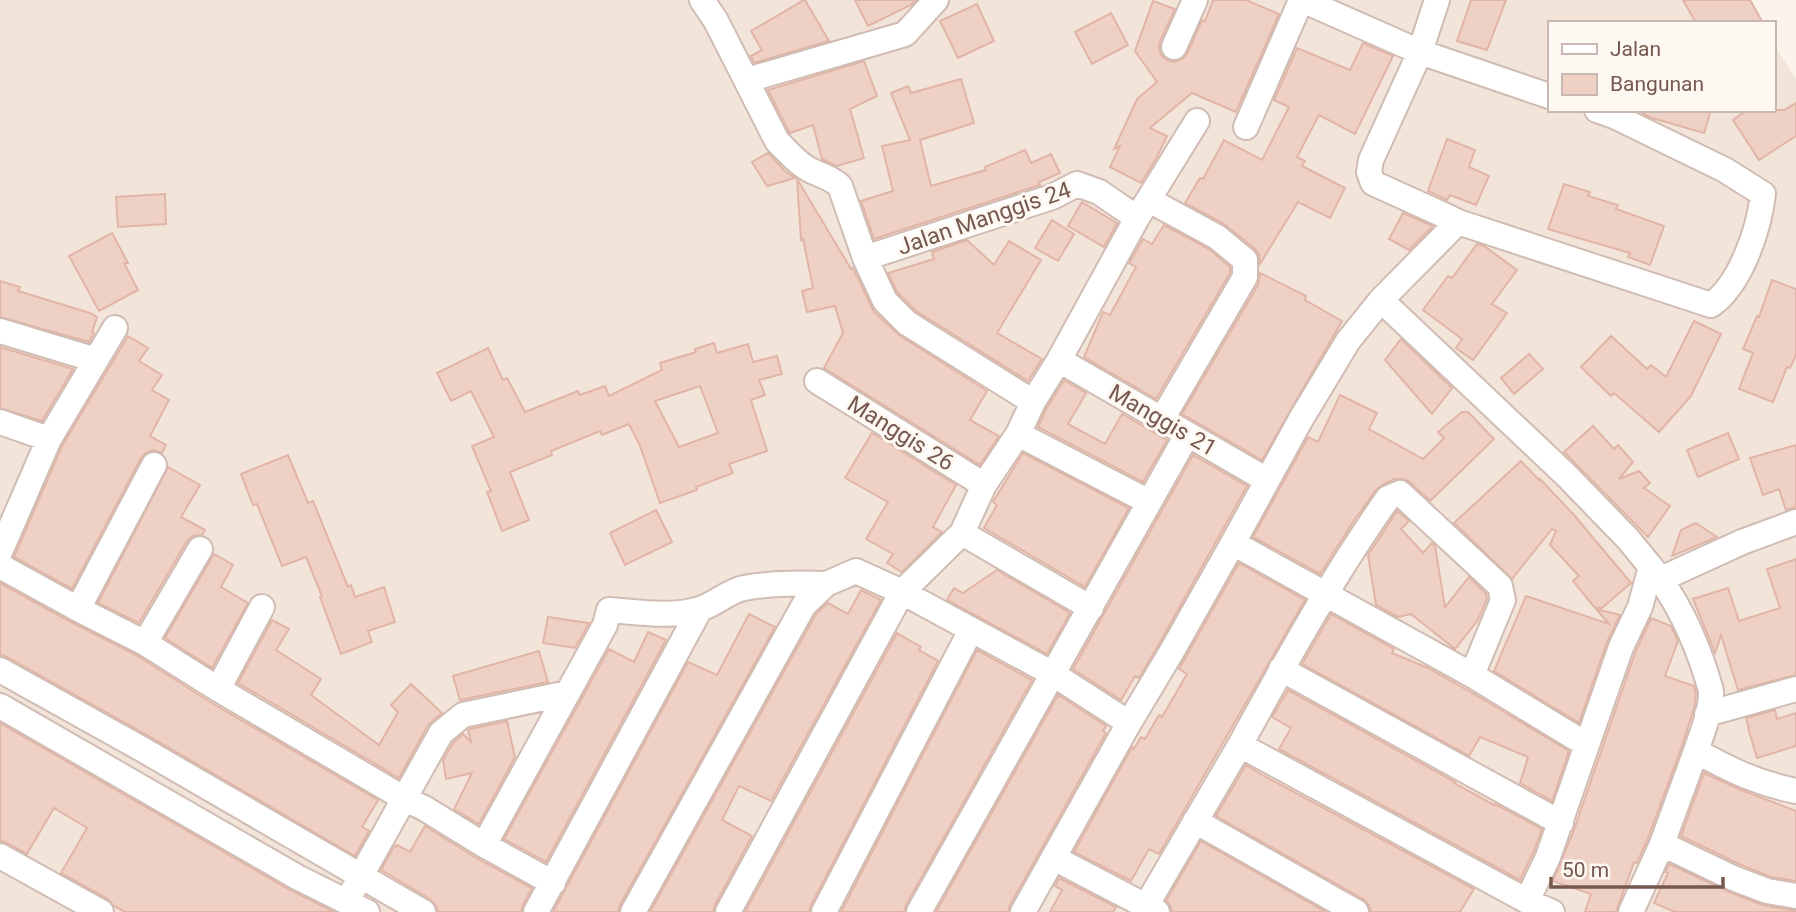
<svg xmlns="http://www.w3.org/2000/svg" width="1796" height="912" viewBox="0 0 1796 912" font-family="Roboto,sans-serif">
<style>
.residential{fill:#f3e4da}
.building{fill:#efd0c5;stroke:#e1b5a6;stroke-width:2;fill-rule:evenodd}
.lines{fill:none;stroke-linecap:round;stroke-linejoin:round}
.minor-casing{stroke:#d0bcb3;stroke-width:28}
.minor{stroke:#fff;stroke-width:24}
.labels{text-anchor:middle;stroke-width:6;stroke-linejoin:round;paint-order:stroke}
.street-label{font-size:23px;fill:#76584f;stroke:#fef8f2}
</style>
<rect width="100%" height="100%" fill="#fcf3eb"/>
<!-- residential -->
<path class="residential" d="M0,0H1746L1761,23H1549V110H1773V43L1796,79V912H0Z"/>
<!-- building -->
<path class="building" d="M804,0H805L829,41L754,63L751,56L762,50L751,31Z
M855,0H916L911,5L868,26Z
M1213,0H1246L1279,14L1236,112L1192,93L1150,128L1167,136L1157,157L1141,183L1110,167L1120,146L1114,149L1137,99L1157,82L1135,51L1153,1L1175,9L1160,41L1159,48L1162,56L1169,61L1175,62L1182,59L1187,54L1202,20L1205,21Z
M1471,0H1506L1487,50L1457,41Z
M1683,0H1750L1763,23H1696Z
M977,4L994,41L958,58L940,21Z
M1111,13L1128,45L1092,64L1075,32Z
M1363,43L1393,56L1355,134L1319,115L1297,157L1305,161L1302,166L1345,188L1330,218L1298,202L1260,264L1259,254L1254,248L1224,224L1185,203L1200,178L1203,179L1224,140L1262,160L1289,107L1274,100L1297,48L1350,70Z
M864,61L877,96L850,109L864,158L837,166L822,159L813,125L790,133L789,132L768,90Z
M961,79L974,123L920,140L931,186L986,170L985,167L1025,150L1031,163L1051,154L1060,173L1039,182L1040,185L874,239L861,201L893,191L882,146L910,140L891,93L908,86L911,93Z
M1796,103V136L1759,160L1733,120L1747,110H1784Z
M1643,110H1711L1704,133L1652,118L1643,114Z
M1447,139L1475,150L1469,167L1489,176L1476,205L1450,195L1447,200L1428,191Z
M768,153L785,171L795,178L767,186L752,162Z
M797,179L851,269L853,268L874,312L899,335L987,391L970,420L999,436L980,465L824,368L843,333L835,306L807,312L802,291L813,288L803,239L801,240Z
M1564,184L1590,192L1588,196L1618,205L1616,209L1664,226L1650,265L1628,257L1630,253L1548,229Z
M165,194L166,224L118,227L116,197Z
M1082,202L1117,223L1104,247L1068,226Z
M1403,213L1433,226L1409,250L1389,239Z
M1052,220L1074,234L1058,261L1035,248Z
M1164,225L1209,249L1230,267V273L1156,399L1084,357L1103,312L1110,315L1136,267L1129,263L1143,239L1152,244Z
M112,233L128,263H124L138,290L99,311L69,256Z
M967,240L994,265L1009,241L1041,260L997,333L1042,359L1028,381L916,311L897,292L888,273L934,259L932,252Z
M1477,244L1484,246L1517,270L1492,304L1507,313L1473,360L1456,348L1462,339L1423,310L1448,276L1452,278Z
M1260,273L1306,296L1305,300L1342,321L1262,460L1182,414L1258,285Z
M1772,280L1796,289V355L1790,368L1787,367L1773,402L1739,389L1753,353L1743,349L1757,316L1759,317Z
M0,281L20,287L18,291L90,313L97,317L92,332L94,333L89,342L0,317Z
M1694,321L1721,334L1691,396L1659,432L1614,393L1611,396L1581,367L1611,336L1647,369L1651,365L1666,377Z
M128,336L148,348L139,361L162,375L152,390L169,400L150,436L166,445L162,453L153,450L146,453L141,458L72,589L14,557L62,446Z
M1401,339L1452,388L1432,414L1385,360Z
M714,343L717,353L748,344L753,362L777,356L782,374L759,380L765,395L751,400L767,451L729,464L733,473L696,487L697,490L660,503L640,446L629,424L602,435L600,431L551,451L552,455L510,472L529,520L502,531L487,492L491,491L472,446L494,437L471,391L451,401L437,373L488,348L503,380L507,378L525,412L578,391L580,395L605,386L609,396L662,370L660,363L696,352L695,349ZM700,386L718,433L679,447L655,401Z
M0,347L73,369L42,421L0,408Z
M1529,354L1543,369L1514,394L1501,378Z
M1064,380L1086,393L1068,424L1105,444L1122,414L1167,440L1143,482L1038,427L1046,409Z
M1340,395L1377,413L1369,429L1423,459L1444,438L1438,432L1462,412H1468L1494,439L1430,501L1410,482L1403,479H1394L1382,485L1376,490L1355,519L1320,574L1253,537L1308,437L1318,442Z
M1593,426L1614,449L1618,445L1633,462L1619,479L1639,471L1650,483L1644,488L1670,506L1648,537L1564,452Z
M872,433L956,485L933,527L942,532L902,572L887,563L893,554L866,539L888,502L845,478Z
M1728,433L1739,459L1698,477L1687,450Z
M1796,445V507L1786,510L1779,489L1763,495L1750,458Z
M1023,453L1129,508L1085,587L984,528L997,505L993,502Z
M288,455L308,503L313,501L348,587L351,585L355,597L384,587L395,622L368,631L372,642L341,654L320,597L322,596L306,557L282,566L257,504L253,505L241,474Z
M1193,455L1247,486L1159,644L1139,678L1135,676L1121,700L1073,669Z
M1521,461L1539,480L1540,479L1574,515L1631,583L1602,608H1595L1573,581L1579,576L1550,545L1556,531L1552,529L1512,579L1454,523Z
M168,467L200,485L181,517L205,530L202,535L193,536L187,541L139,623L98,603Z
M656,510L672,542L625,565L610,533Z
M1397,511L1409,521L1401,529L1423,553L1432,543L1435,546L1445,607L1469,577L1486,594L1487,599L1478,620L1455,649L1411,614L1398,617L1376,605L1368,555Z
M1696,523L1717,537L1672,556L1681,530Z
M214,554L233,565L221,587L248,603L212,668L165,638Z
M1796,559V675L1738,690L1721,635L1715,653L1693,599L1728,588L1739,621L1780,608L1767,569Z
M1239,563L1305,600L1159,854L1149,849L1131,881L1074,852L1132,747L1134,749L1141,737L1145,739L1159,715L1162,717L1187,674L1179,669Z
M997,570L1070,613L1047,654L947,600L954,588L963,593Z
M0,583L71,622L138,656L210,702L378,800L362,827L369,831L355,856L147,735L7,657L0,655Z
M861,590L881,600L771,801L739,786L722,820L752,836L715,905L713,912H650L816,614L828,603L848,614Z
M1526,596L1609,624L1596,609L1620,615L1607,642L1579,723L1494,671Z
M749,614L775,627L620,905L618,912H553L688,662L717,675Z
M1331,614L1394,649L1392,653L1428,668L1474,694L1569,751L1552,801L1520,783L1528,757L1480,737L1469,756L1302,664Z
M548,617L589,623L575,648L543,643Z
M1651,618L1671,626L1678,641L1665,676L1694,686L1696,693L1695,705L1682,746L1648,838L1637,863L1634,862L1616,912H1585L1591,894L1553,881L1574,830L1635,653Z
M272,620L289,629L276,650L321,679L311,695L379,745L398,712L391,705L411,684L442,713L428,725L399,778L238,683Z
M648,632L666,640L546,862L504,839L609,649L634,662Z
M897,633L921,647L919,650L938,661L811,905L809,912H745Z
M977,650L1032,680L906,905L904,912H841Z
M539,651L548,682L460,700L453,676Z
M1288,690L1455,782L1454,783L1494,805L1495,804L1542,829L1534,851L1520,880L1279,749L1291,728L1272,717Z
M1058,695L1106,726L1103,731L1106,733L1010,905L1008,912H936Z
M1775,710L1777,719L1796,713V746L1757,758L1748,728H1749L1746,718Z
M507,721L515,757L479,824L454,809L472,773L446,779L443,760L453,743L463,734L471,742L468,730L470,729Z
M0,723L290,890L334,912H125L114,906L108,899L61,873L87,828L54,808L27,854L7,843L0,841Z
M1246,765L1264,776L1474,889L1460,912H1371L1369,905L1363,899L1216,816Z
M1704,773L1739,789L1796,811V881L1771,877L1739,864L1681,836Z
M425,826L476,858L532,888L523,905L521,912H439L435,904L430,899L381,870L394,846L396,847L397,845L410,852Z
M1201,841L1326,912H1172L1170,905L1166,901Z
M1669,864L1727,891L1762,905L1796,911V912H1675L1654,903L1668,873L1665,872Z
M1059,878L1116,907L1113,912H1050L1062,890L1055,886Z"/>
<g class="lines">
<defs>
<path id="minor" d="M702,0L716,21L777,141C787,151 796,162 808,169C819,175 831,177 840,186L865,258L885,301L907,323L1033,402
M1174,47L1195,0
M747,80L905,34L936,0
M1246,127L1299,5L1309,3L1420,52L1549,96
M1149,200L1217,237L1245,260V277L1162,419
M1458,222L1711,305C1741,284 1759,229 1763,194L1725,170L1614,116L1597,110
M865,258L1052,197L1077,184L1099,192L1137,218
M1381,300L1458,222L1448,217L1373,183L1369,172L1371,160L1420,52L1437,0
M0,331L96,360
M1059,360L1267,480
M817,381L984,485
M0,422L49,439
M1018,434L1149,502
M962,533L1091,608
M1233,543L1472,675L1587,745
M0,552L49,439L115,328
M0,566L78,609L145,643L218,689L405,799L424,808L484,845L553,883
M1651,567C1676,598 1695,639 1707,677C1708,682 1711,688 1711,693C1711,712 1702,733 1696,751C1730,770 1757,783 1796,791
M1661,579L1742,542L1796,522
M78,609L154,465
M145,643L200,549
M1281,669L1561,823
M0,670L140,748L423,912
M218,689L262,607
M0,706L297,877L367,912
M1707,714L1796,689
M1240,745C1286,661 1333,576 1388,498L1400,493L1500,586L1503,600L1472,675
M1195,821L1356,912
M1662,844L1733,878L1767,891L1796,896
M484,845L605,625L609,610C638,612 671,618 700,609C715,604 729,591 744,588C771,583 799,583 826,584
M0,856L101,912
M1054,858L1157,912
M353,890L441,733L463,715L568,693
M1146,906L1240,745L1527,901L1552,912
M536,912L700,609
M633,912L804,605L826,584L856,571L902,592L962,533L984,485L1018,434L1033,402L1059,360L1137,218L1197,121
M728,912L902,592L1053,674L1129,723
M824,912L971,630
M919,912L1187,435
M1023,912L1129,723L1172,651L1233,543L1301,419L1348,341L1381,300L1567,476L1628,539L1651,567L1640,607L1621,647L1548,857L1527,901
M1631,912L1662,844L1696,751"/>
</defs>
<!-- minor casing -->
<use href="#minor" class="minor-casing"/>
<!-- minor -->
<use href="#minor" class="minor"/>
</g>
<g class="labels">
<!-- street labels -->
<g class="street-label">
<text transform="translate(984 218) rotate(-19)" y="8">Jalan Manggis 24</text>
<text transform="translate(1163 420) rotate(30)" y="8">Manggis 21</text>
<text transform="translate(901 433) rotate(32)" y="8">Manggis 26</text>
</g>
</g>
<!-- legend -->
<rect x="1548" y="21" width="228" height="91" fill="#fef8f2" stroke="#c8b8b1" stroke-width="2"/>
<rect x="1562" y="44" width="35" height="10" fill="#ffffff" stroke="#c8b8b1" stroke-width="2"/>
<text x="1610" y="56" font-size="21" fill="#76584f">Jalan</text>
<rect x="1562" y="74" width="35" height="21" fill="#efd0c5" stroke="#c8b8b1" stroke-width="2"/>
<text x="1610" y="91" font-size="21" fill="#76584f">Bangunan</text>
<!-- scale -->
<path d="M1551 877v10h172v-10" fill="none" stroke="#76584f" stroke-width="3.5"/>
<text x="1562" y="877" font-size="21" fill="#76584f" stroke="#fef8f2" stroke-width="5" paint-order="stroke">50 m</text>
</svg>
